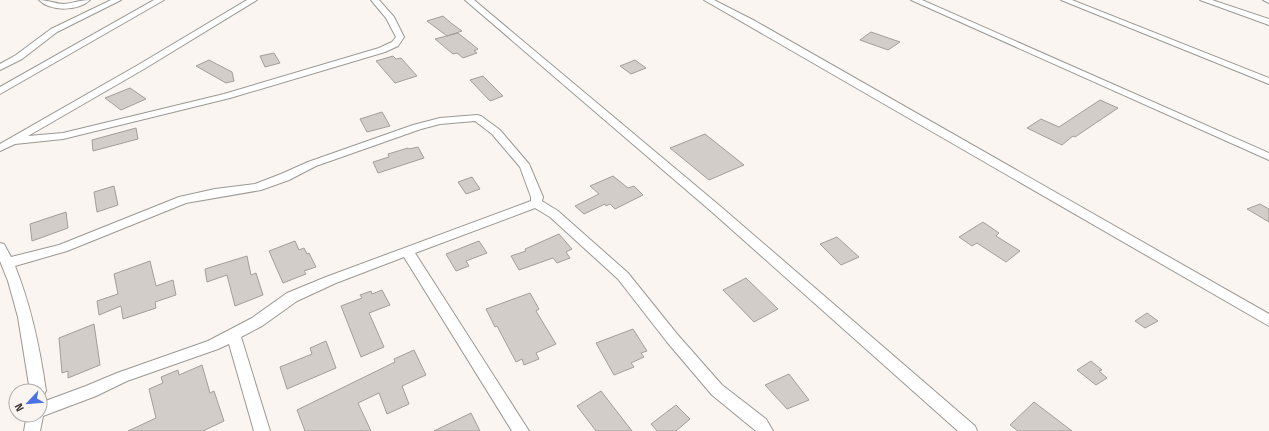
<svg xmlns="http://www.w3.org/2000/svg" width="1269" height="431" viewBox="0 0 1269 431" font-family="'Fira Sans',sans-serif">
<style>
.building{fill:#d2cdc8;stroke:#a39e99}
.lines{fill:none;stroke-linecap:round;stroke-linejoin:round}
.street-casing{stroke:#9c9893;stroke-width:2}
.street{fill:#fff;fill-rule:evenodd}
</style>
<rect width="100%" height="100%" fill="#faf5f0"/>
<!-- building -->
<path class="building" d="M443,16L451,23L462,31L447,36L427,21Z
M871,32L900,42L888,50L860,40Z
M458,33L478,49L474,51L477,53L463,58L457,53L453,54L435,39Z
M274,53L280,63L265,67L260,56Z
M393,56L396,59L401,58L417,76L395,83L376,61Z
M209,60L232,72L234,81L226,83L196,66Z
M635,60L646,68L631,74L620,66Z
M483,76L503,96L490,101L470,80Z
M130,88L146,99L121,110L105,98Z
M1100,100L1118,108L1075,137L1073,136L1062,145L1027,128L1041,119L1059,127Z
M382,112L390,126L367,132L360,119Z
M136,128L138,139L93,151L92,140Z
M705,134L744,165L709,180L670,148Z
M418,147L424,158L378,173L373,162L389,157L388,154L408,148L409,149Z
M613,176L628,188L634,186L643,195L615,209L610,204L606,206L605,204L584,214L575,206L599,194L590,186Z
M472,177L480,189L466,194L458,182Z
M114,186L118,205L97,212L94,192Z
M1260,204L1269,209V222L1247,209Z
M66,212L68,228L32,241L30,224Z
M983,222L999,233L996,236L1020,251L1006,262L977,243L972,246L959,237Z
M559,234L572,249L566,252L570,258L557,263L553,258L519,270L511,256L526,251L525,249Z
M837,237L859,257L841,265L820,244Z
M295,241L299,250L304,248L307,254L309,253L316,267L304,271L306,274L283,283L269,251Z
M479,241L487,253L466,261L469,266L456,271L446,254Z
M247,256L251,275L256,273L263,295L235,306L227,275L207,282L205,269Z
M150,261L156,286L173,280L176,295L155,302L156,308L123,319L121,306L99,315L97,301L118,294L114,274Z
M746,278L778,309L754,322L723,290Z
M382,290L390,305L369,313L384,347L361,357L341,306L362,298L360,295L371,291L372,294Z
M530,293L539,309L536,311L556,344L536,353L539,359L524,365L522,359L516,362L497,326L495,327L486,309Z
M1147,313L1158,321L1145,328L1135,321Z
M94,324L100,365L68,378V371L62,373L59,338Z
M633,329L647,351L641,353L644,357L631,363L634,367L614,375L596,343Z
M326,341L336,368L287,389L280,367L312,354L310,348Z
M414,350L426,375L402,386L409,404L387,414L379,393L358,403L371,431H305L297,410L395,362L394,359Z
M1091,361L1102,370L1099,371L1107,378L1096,385L1077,370Z
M202,365L210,393L214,391L224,421L203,431H128L156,418L149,389L163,383L161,377L178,370L179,375Z
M789,374L809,400L787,409L765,385Z
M601,391L632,431H596L577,406Z
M1034,402L1072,431H1018L1010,425Z
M676,405L690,419L676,431H657L651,424Z
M471,413L480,431H434Z"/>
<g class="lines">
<defs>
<path id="street" d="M39,0C48,0 56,4 64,4C73,3 81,0 90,0C78,11 51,12 39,0Z
M111,0H121L57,32L22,59L0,70V64L16,55L51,29Z
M154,0H164L0,94V87Z
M247,0H257L144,69L28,136L63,133L224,94L379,48L392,42L396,37L386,18L371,0H379L394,17L404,37L398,46L385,52L230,98L63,139L15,144L0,151V144L138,65Z
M465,0H474L720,206L975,426L977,431H958L712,212Z
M704,0H714L755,21L1269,314V326Z
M911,0H922L1269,153V160Z
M1061,0H1072L1269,78V84Z
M1200,0H1212L1269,19V25Z
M1263,0H1269V3Z
M477,115L481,116L500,130L529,164L543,197L542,201L558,211L628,273L677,334L722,385L766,419L773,431H756L712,395L667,342L618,279L550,217L535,208L415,253L529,431H512L404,257L336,283L297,301L262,326L241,337L270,431H254L229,344L218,349L127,381L96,396L43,416L40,431H24L27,415H40V403L86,386L117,373L208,341L252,318L287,293L326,277L531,201V197L520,167L492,134L475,121L440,124L421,129L316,166L289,180L261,190L186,203L67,251L15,266C31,306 40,348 46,391L43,396L40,397V391H30L18,317L8,281L0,261V243L4,244L11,257L59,245L179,197L215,189L255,184L281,174L308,162L413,125L440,118Z"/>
</defs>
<!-- street casing -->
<use href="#street" class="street-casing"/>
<!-- street -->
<use href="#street" class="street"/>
</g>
<!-- north arrow -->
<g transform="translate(28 403) rotate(244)"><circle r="19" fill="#faf5f0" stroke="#afaba7"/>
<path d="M0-3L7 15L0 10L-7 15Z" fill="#4971e4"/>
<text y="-6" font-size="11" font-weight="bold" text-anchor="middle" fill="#3e3d3a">N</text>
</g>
</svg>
